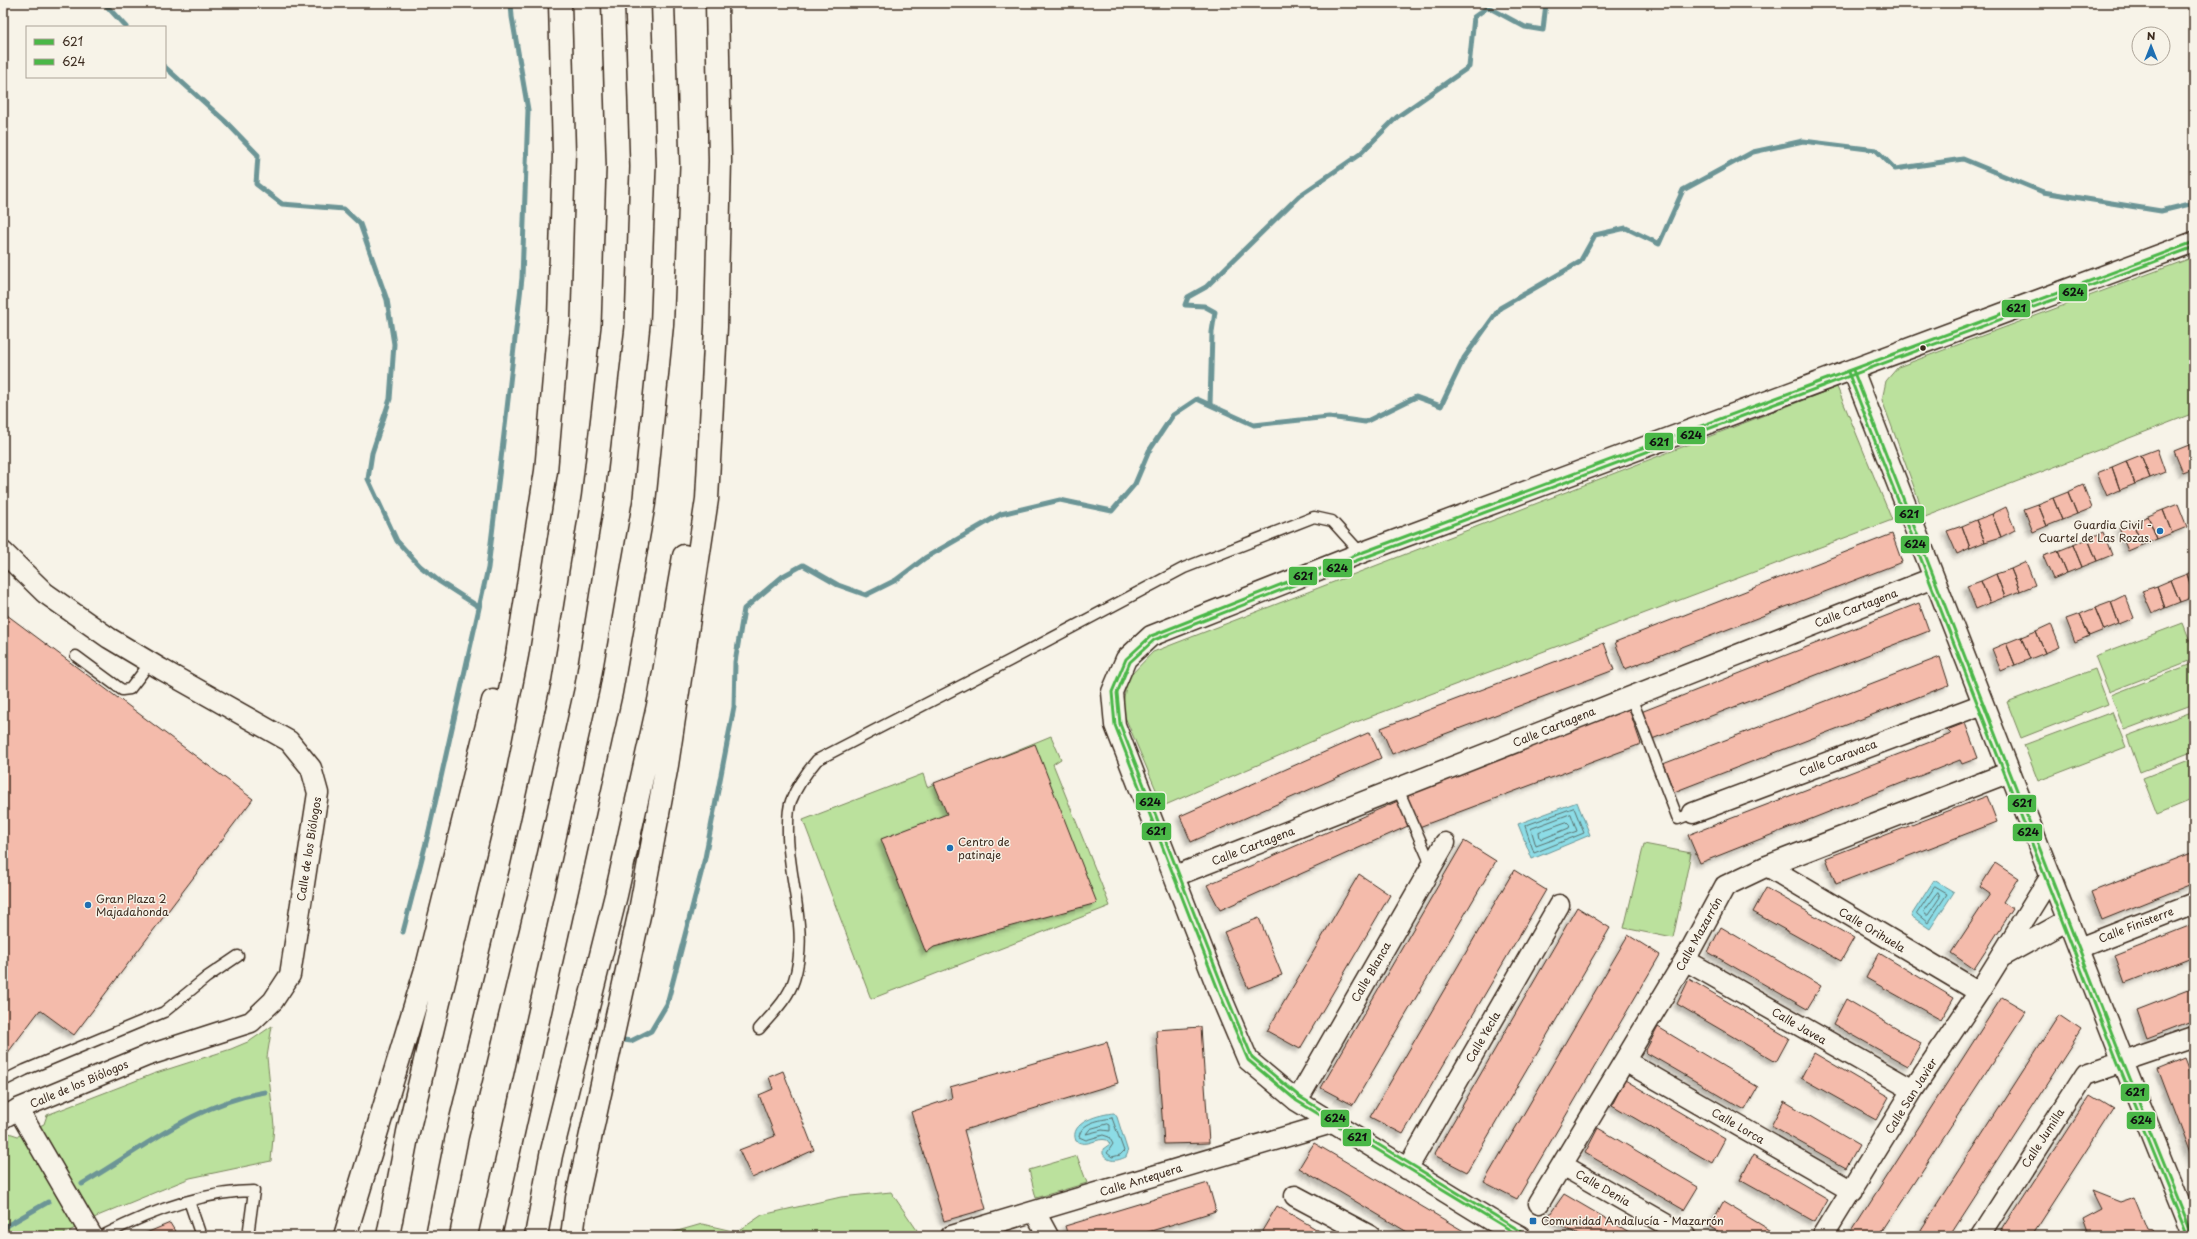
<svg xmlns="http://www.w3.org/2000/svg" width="2197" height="1239" viewBox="0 0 2197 1239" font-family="'Playpen Sans',sans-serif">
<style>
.green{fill:#bbe19d;stroke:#7b865e}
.water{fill:#8cdce6;stroke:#6c9596}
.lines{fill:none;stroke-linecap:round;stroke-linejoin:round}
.shore{stroke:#5b716e;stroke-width:1}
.stream{stroke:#6c9596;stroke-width:5}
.building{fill:#f4bbab;stroke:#3b2a1e;filter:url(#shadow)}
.service-casing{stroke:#3b2a1e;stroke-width:13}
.minor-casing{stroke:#3b2a1e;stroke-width:23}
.trunk-casing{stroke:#3b2a1e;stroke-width:25}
.motorway-casing{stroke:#3b2a1e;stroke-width:25}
.service{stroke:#f7f3e8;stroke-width:10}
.minor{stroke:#f7f3e8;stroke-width:20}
.trunk{stroke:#f7f3e8;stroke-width:22}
.motorway{stroke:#f7f3e8;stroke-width:22}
.bus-1-casing{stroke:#f7f3e8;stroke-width:6}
.bus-2-casing{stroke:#f7f3e8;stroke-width:6}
.bus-1{stroke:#4ab747;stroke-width:3}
.bus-2{stroke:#4ab747;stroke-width:3}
.bus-dot{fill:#3b2a1e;stroke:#f7f3e8;stroke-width:1.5}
.poi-dot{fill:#1f6fb2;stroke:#f7f3e8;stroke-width:1.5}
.labels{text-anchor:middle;stroke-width:3;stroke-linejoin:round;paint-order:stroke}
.poi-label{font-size:11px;fill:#3b2a1e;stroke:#f7f3e8;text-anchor:start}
.street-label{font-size:11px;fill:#3b2a1e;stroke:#f7f3e8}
.line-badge{stroke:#f7f3e8;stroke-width:1.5}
.pale-badge-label{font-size:11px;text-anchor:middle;font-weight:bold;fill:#111}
</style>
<defs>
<filter id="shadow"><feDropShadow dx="-3.5" dy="3.5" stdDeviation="2" flood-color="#0004"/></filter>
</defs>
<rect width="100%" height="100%" fill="#f7f3e8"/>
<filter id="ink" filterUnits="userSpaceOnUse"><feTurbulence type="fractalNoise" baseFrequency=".025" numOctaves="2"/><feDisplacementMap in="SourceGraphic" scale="8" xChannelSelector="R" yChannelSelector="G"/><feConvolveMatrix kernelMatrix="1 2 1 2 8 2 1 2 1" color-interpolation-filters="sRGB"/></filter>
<g filter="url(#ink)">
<!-- green -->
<path class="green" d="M2194,257V413L1925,517L1882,400L1886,381L1898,367Z
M1837,387L1892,520L1359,721L1163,806L1122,710L1127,679L1153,652Z
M2183,623L2194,651V659L2109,692L2095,656Z
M2194,663V704L2124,730L2111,695Z
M2095,669L2108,704L2021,738L2007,702Z
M2194,711V751L2140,772L2127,736Z
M2112,712L2126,747L2038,781L2024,745Z
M1051,736L1061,759L1053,764L1110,906L871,999L803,820L923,774L927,787Z
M2194,758V799L2157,814L2143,778Z
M1644,844L1691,853L1673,938L1624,928Z
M272,1026L267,1057L274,1126L271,1161L190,1178L100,1215L60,1236H3V1136L9,1133L18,1136L44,1124L47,1115L153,1074L231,1049L250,1041Z
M1077,1156L1087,1183L1036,1198L1029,1170Z
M891,1192L921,1236H660L702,1224L737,1232L762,1215L841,1197Z"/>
<!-- water -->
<path class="water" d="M1577,802L1590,835L1532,859L1518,824Z
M1934,880L1954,892L1930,929L1911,916Z
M1114,1113L1117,1117L1128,1152L1126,1157C1117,1161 1109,1163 1103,1154V1149L1110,1144L1107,1140C1096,1137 1088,1148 1076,1141C1068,1122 1101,1114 1114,1113Z"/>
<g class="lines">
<!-- shore -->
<path class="shore" d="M1574,808L1584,833L1534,853L1525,826Z
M1571,814L1577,831L1536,846L1531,829Z
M1567,822L1570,825L1569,828L1542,839L1540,838L1539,832Z
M1935,887L1947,894L1928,923L1917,914Z
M1938,893L1940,897L1928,915H1926L1924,912Z
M1112,1118L1124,1151L1120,1155L1112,1157L1107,1153L1113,1144L1109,1137L1103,1135L1086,1140L1079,1137C1081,1122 1100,1120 1112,1118Z
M1108,1124L1110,1125V1131L1102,1130L1086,1134L1090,1129Z"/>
<!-- stream -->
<path class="stream" d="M104,3L126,27
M165,67L225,121L258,155L256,184L282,204L344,209L360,224L387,300L394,344L390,399L372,453L368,479L397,541L420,566L440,582L479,607
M1210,405L1212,332L1215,312L1204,306L1185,305L1188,297L1206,287L1299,196L1360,154L1397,117L1469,67L1474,17L1488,7L1525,27L1543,30L1546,3
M403,932L428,835L488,568L506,417L522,278L528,110L512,17L511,3
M624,1040L631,1041L651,1031L667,1004L705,858L734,707L735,662L744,609L783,576L803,565L838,585L866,595L896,580L925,558L1001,514L1060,500L1112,511L1135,484L1149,451L1173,415L1197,399L1254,425L1329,417L1365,422L1416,397L1441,406L1464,358L1500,308L1580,262L1595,235L1626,228L1659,244L1683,190L1753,152L1803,141L1876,150L1895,169L1963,159L2043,192L2161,211L2194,203
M82,1184C142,1149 196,1103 265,1092
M3,1228L48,1202"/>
</g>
<!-- building -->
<path class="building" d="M2194,443V460L2189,445Z
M2189,445L2194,460V469L2183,473L2174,451Z
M2157,449L2165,472L2150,478L2141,455Z
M2141,455L2150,478L2135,484L2126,461Z
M2126,461L2135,484L2120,490L2112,467Z
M2112,467L2120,490L2107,496L2097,473Z
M2083,485L2092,508L2077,514L2068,492Z
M2068,492L2077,514L2062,520L2053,498Z
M2053,498L2062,520L2047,526L2038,504Z
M2038,504L2047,526L2033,532L2024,509Z
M2178,504L2187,527L2172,533L2163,510Z
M2006,507L2015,530L2001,537L1992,514Z
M2163,510L2172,533L2157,539L2148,516Z
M1992,514L2001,537L1985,542L1976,520Z
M2148,516L2157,539L2142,545L2133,523Z
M1976,520L1985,542L1970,548L1962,526Z
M2133,523L2142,545L2128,551L2119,528Z
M1962,526L1970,548L1957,554L1947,531Z
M2103,532L2112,555L2097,561L2088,539Z
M1892,534L1902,562L1625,669L1615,642Z
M2088,539L2097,561L2082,567L2073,545Z
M2073,545L2082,567L2067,573L2058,551Z
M2058,551L2067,573L2053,579L2043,556Z
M2026,562L2035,585L2020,591L2011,569Z
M2011,569L2020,591L2005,597L1996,574Z
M2194,570V592L2187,574Z
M1996,574L2005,597L1990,603L1981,581Z
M2187,574L2194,597L2180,602L2171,580Z
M2171,580L2180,602L2165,608L2157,586Z
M1981,581L1990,603L1976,609L1967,586Z
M2157,586L2165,608L2152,614L2142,591Z
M2125,595L2134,618L2119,624L2111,602Z
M2111,602L2119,624L2104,630L2095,608Z
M1919,603L1929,631L1652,739L1641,712Z
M2095,608L2104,630L2089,636L2080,614Z
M3,612L253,799L74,1035L40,1010L3,1059Z
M2080,614L2089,636L2075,642L2066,619Z
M2051,624L2060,647L2045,653L2036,631Z
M2036,631L2045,653L2030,659L2021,637Z
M2021,637L2030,659L2015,665L2006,643Z
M1604,643L1614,670L1392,754L1381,728Z
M2006,643L2015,665L2001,671L1992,649Z
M1940,657L1949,685L1674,792L1663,764Z
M1629,709L1641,744L1419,827L1406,794Z
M1965,723L1978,758L1962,764L1960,760L1700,863L1688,835L1951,734L1947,730Z
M1370,732L1381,758L1191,842L1180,816Z
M1035,744L1097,903L934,947L926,953L881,839L947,814L934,783Z
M1987,796L1997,822L1836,884L1826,858Z
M1398,801L1408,826L1220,910L1207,885Z
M1464,841L1496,861L1353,1105L1321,1088Z
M2194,852V883L2102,920L2091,892Z
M1995,863L2018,878L2003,902L2013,909L1974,969L1951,953L1990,894L1980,887Z
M1514,870L1546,890L1403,1134L1370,1117Z
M1359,874L1390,895L1300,1049L1267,1031Z
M1766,888L1854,938L1841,961L1753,912Z
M1577,907L1610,928L1467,1172L1434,1155Z
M1259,918L1282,975L1248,988L1224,932Z
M2194,924V956L2125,983L2115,955Z
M1721,927L1821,986L1807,1009L1708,952Z
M1628,935L1660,955L1517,1199L1484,1182Z
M1879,953L1954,998L1941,1020L1866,978Z
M1689,979L1789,1038L1776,1062L1677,1004Z
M2194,988V1020L2147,1038L2137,1010Z
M2002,997L2026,1011L1879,1236H1849Z
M1846,999L1921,1043L1908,1066L1833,1024Z
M2059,1015L2081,1030L1948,1236H1917Z
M1201,1027L1209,1143L1164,1144L1156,1030Z
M1658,1027L1758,1087L1745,1110L1645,1052Z
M1107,1042L1118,1083L964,1130L986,1209L944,1221L911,1112L952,1098L950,1087Z
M1814,1053L1889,1097L1876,1120L1801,1078Z
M2185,1058L2194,1081V1164L2158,1069Z
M783,1071L814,1150L752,1178L739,1150L775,1136L759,1095L773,1089L769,1077Z
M1625,1080L1725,1139L1712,1163L1612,1105Z
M2090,1095L2113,1109L2031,1236H1999Z
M1784,1101L1859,1145L1846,1168L1771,1126Z
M1598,1128L1698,1187L1684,1210L1585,1153Z
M1314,1143L1467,1233L1466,1236H1414L1299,1168Z
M1753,1155L1828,1199L1815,1222L1740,1180Z
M1208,1183L1216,1211L1135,1236H1068L1065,1226Z
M2093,1191L2121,1202L2136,1197L2149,1229L2153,1230L2157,1236H2089L2083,1219L2102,1209Z
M1564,1194L1636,1236H1580L1548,1217Z
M1723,1202L1780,1236H1726L1710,1227Z
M1277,1206L1328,1236H1270L1262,1231Z
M170,1223L178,1236H139Z"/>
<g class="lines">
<defs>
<path id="service" d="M76,656L122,690L130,689L150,663
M1631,697L1678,819L1693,813
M1398,789L1432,867
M759,1029C772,1014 788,999 794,980C809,934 790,884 788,837C788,826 787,811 791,801C797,785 806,773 817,760L1009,661L1184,568L1314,517L1332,521L1361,553
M3,1081L25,1070L164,1012L207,977L238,956
M189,1201L201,1236
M102,1236C147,1213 204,1191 254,1191L248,1236"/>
<path id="minor" d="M1853,370L2123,1062L2193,1236
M3,552L45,593L109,638L161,669L289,741L311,768L318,793L290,975L273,1001L251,1022L146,1056L18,1109L3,1118
M1693,813L1983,704
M1767,866L1979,992
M1175,876L1933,578
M2079,948L2194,903
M2003,956L2068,920
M1685,960L1913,1090
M1625,1061L1852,1191
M1297,1101L1445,843
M18,1109L92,1236
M1562,1165L1686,1236
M1407,1169L1559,905
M1295,1196L1370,1236
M1539,1203L1685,960L1725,886L1767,866L2010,772
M1035,1212L1048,1236
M951,1236L1332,1123
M1520,1236L1491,1220L1297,1101L1248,1060L1219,992L1115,725L1112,692L1126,659L1151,636L1361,553L2194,242
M1823,1236L1913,1090L1979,992L2051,876
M1981,1236L2085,1074L2194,1037"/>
<path id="trunk" d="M345,1236L428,963L493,701
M388,1236L408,1132L494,772L517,655L546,471L559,320L564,153L560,3
M536,1236L551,1155L616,895L659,701L684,556
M572,1236L577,1198L640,911L667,765L707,499L716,327L720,161L717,3"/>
<path id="motorway" d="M437,1236L457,1136L521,872L563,684L593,497L613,326L618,167L613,3
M490,1236L611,692L644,503L662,325L668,165L663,3"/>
</defs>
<!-- service casing -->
<use href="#service" class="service-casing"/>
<!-- minor casing -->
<use href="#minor" class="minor-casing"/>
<!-- trunk casing -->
<use href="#trunk" class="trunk-casing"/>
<!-- motorway casing -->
<use href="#motorway" class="motorway-casing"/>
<!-- service -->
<use href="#service" class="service"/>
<!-- minor -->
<use href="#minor" class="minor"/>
<!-- trunk -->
<use href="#trunk" class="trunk"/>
<!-- motorway -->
<use href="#motorway" class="motorway"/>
<defs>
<path id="bus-1" d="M1853,370L2123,1062L2193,1236
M1520,1236L1297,1101L1248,1060L1219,992L1115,725L1112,692L1126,659L1151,636L1361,553L2194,242"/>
<path id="bus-2" d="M1848,372L2118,1064L2188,1236
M1522,1232L1300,1097L1252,1057L1224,990L1120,724L1117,693L1130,662L1154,640L1363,558L2194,247"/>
</defs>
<!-- bus-1 casing -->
<use href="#bus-1" class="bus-1-casing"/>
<!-- bus-2 casing -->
<use href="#bus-2" class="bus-2-casing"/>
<!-- bus-1 -->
<use href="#bus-1" class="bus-1"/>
<!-- bus-2 -->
<use href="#bus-2" class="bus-2"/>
</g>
</g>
<!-- markers -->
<circle class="bus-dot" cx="1923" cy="348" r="3.5"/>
<g class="poi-dot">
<circle cx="2160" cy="531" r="4"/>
<circle cx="950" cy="848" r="4"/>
<circle cx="88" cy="905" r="4"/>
<rect x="1529" y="1217" width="8" height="8" rx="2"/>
</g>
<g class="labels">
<!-- poi labels -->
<g class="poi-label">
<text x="2152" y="529" text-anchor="end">Guardia Civil -<tspan x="2152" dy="13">Cuartel de Las Rozas.</tspan></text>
<text x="958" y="846">Centro de<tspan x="958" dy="13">patinaje</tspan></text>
<text x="96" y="903">Gran Plaza 2<tspan x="96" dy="13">Majadahonda</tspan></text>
<text x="1541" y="1225">Comunidad Andalucía - Mazarrón</text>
</g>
<!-- street labels -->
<g class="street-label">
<text transform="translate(1856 608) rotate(-21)" y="4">Calle Cartagena</text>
<text transform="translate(1554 727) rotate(-22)" y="4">Calle Cartagena</text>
<text transform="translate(1838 758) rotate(-21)" y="4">Calle Caravaca</text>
<text transform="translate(1253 846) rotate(-21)" y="4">Calle Cartagena</text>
<text transform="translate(309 849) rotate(-81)" y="4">Calle de los Biólogos</text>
<text transform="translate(2136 925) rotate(-21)" y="4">Calle Finisterre</text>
<text transform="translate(1872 930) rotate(31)" y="4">Calle Orihuela</text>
<text transform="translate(1699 934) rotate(-61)" y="4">Calle Mazarrón</text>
<text transform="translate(1371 972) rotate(-60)" y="4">Calle Blanca</text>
<text transform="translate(1799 1026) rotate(30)" y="4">Calle Javea</text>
<text transform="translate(1483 1037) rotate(-60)" y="4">Calle Yecla</text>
<text transform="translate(79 1084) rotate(-23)" y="4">Calle de los Biólogos</text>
<text transform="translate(1911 1096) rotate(-58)" y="4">Calle San Javier</text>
<text transform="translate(1738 1126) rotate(30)" y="4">Calle Lorca</text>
<text transform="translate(2043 1138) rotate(-57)" y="4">Calle Jumilla</text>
<text transform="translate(1141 1180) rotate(-17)" y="4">Calle Antequera</text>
<text transform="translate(1603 1188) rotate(30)" y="4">Calle Denia</text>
</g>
</g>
<g class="line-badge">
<rect x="2058" y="283" width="30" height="19" rx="4" fill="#4ab747"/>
<rect x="2001" y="299" width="30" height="19" rx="4" fill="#4ab747"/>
<rect x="1676" y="426" width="30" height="19" rx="4" fill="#4ab747"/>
<rect x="1644" y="432" width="30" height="19" rx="4" fill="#4ab747"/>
<rect x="1894" y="505" width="31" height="19" rx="4" fill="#4ab747"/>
<rect x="1900" y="535" width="30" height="19" rx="4" fill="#4ab747"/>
<rect x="1322" y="558" width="31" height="20" rx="4" fill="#4ab747"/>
<rect x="1288" y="566" width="30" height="20" rx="4" fill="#4ab747"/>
<rect x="1135" y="792" width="31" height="19" rx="4" fill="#4ab747"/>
<rect x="2007" y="794" width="30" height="19" rx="4" fill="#4ab747"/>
<rect x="1141" y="822" width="31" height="19" rx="4" fill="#4ab747"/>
<rect x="2012" y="823" width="31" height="19" rx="4" fill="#4ab747"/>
<rect x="2120" y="1083" width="30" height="19" rx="4" fill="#4ab747"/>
<rect x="1320" y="1109" width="30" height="19" rx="4" fill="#4ab747"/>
<rect x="2126" y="1111" width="30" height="19" rx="4" fill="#4ab747"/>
<rect x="1342" y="1128" width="30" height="19" rx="4" fill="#4ab747"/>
</g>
<g class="pale-badge-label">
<text x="2073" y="296">624</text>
<text x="2016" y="312">621</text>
<text x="1691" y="439">624</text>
<text x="1659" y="446">621</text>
<text x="1909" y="518">621</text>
<text x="1915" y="548">624</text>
<text x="1337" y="572">624</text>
<text x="1303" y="580">621</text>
<text x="1150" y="806">624</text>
<text x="2022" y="807">621</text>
<text x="1156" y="835">621</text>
<text x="2028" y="836">624</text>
<text x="2135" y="1096">621</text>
<text x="1335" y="1122">624</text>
<text x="2141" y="1124">624</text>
<text x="1357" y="1141">621</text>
</g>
<!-- margin -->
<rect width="2197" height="1239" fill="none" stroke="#f7f3e8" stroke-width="16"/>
<rect x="8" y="8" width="2181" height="1223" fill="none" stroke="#3b2a1e" stroke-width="1.5" filter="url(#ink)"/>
<!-- legend -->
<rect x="26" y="26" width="140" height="52" fill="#f7f3e8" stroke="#aca397"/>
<rect x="34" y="39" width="20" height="6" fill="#4ab747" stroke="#aca397"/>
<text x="62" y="46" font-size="12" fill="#3b2a1e">621</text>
<rect x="34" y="59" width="20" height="6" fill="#4ab747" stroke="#aca397"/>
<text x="62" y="66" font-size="12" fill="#3b2a1e">624</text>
<!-- north arrow -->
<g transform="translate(2151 46)"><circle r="19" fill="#f7f3e8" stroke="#aca397"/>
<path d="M0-3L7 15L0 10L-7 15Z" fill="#1f6fb2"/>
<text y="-6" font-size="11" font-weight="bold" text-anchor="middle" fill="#3b2a1e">N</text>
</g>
</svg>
